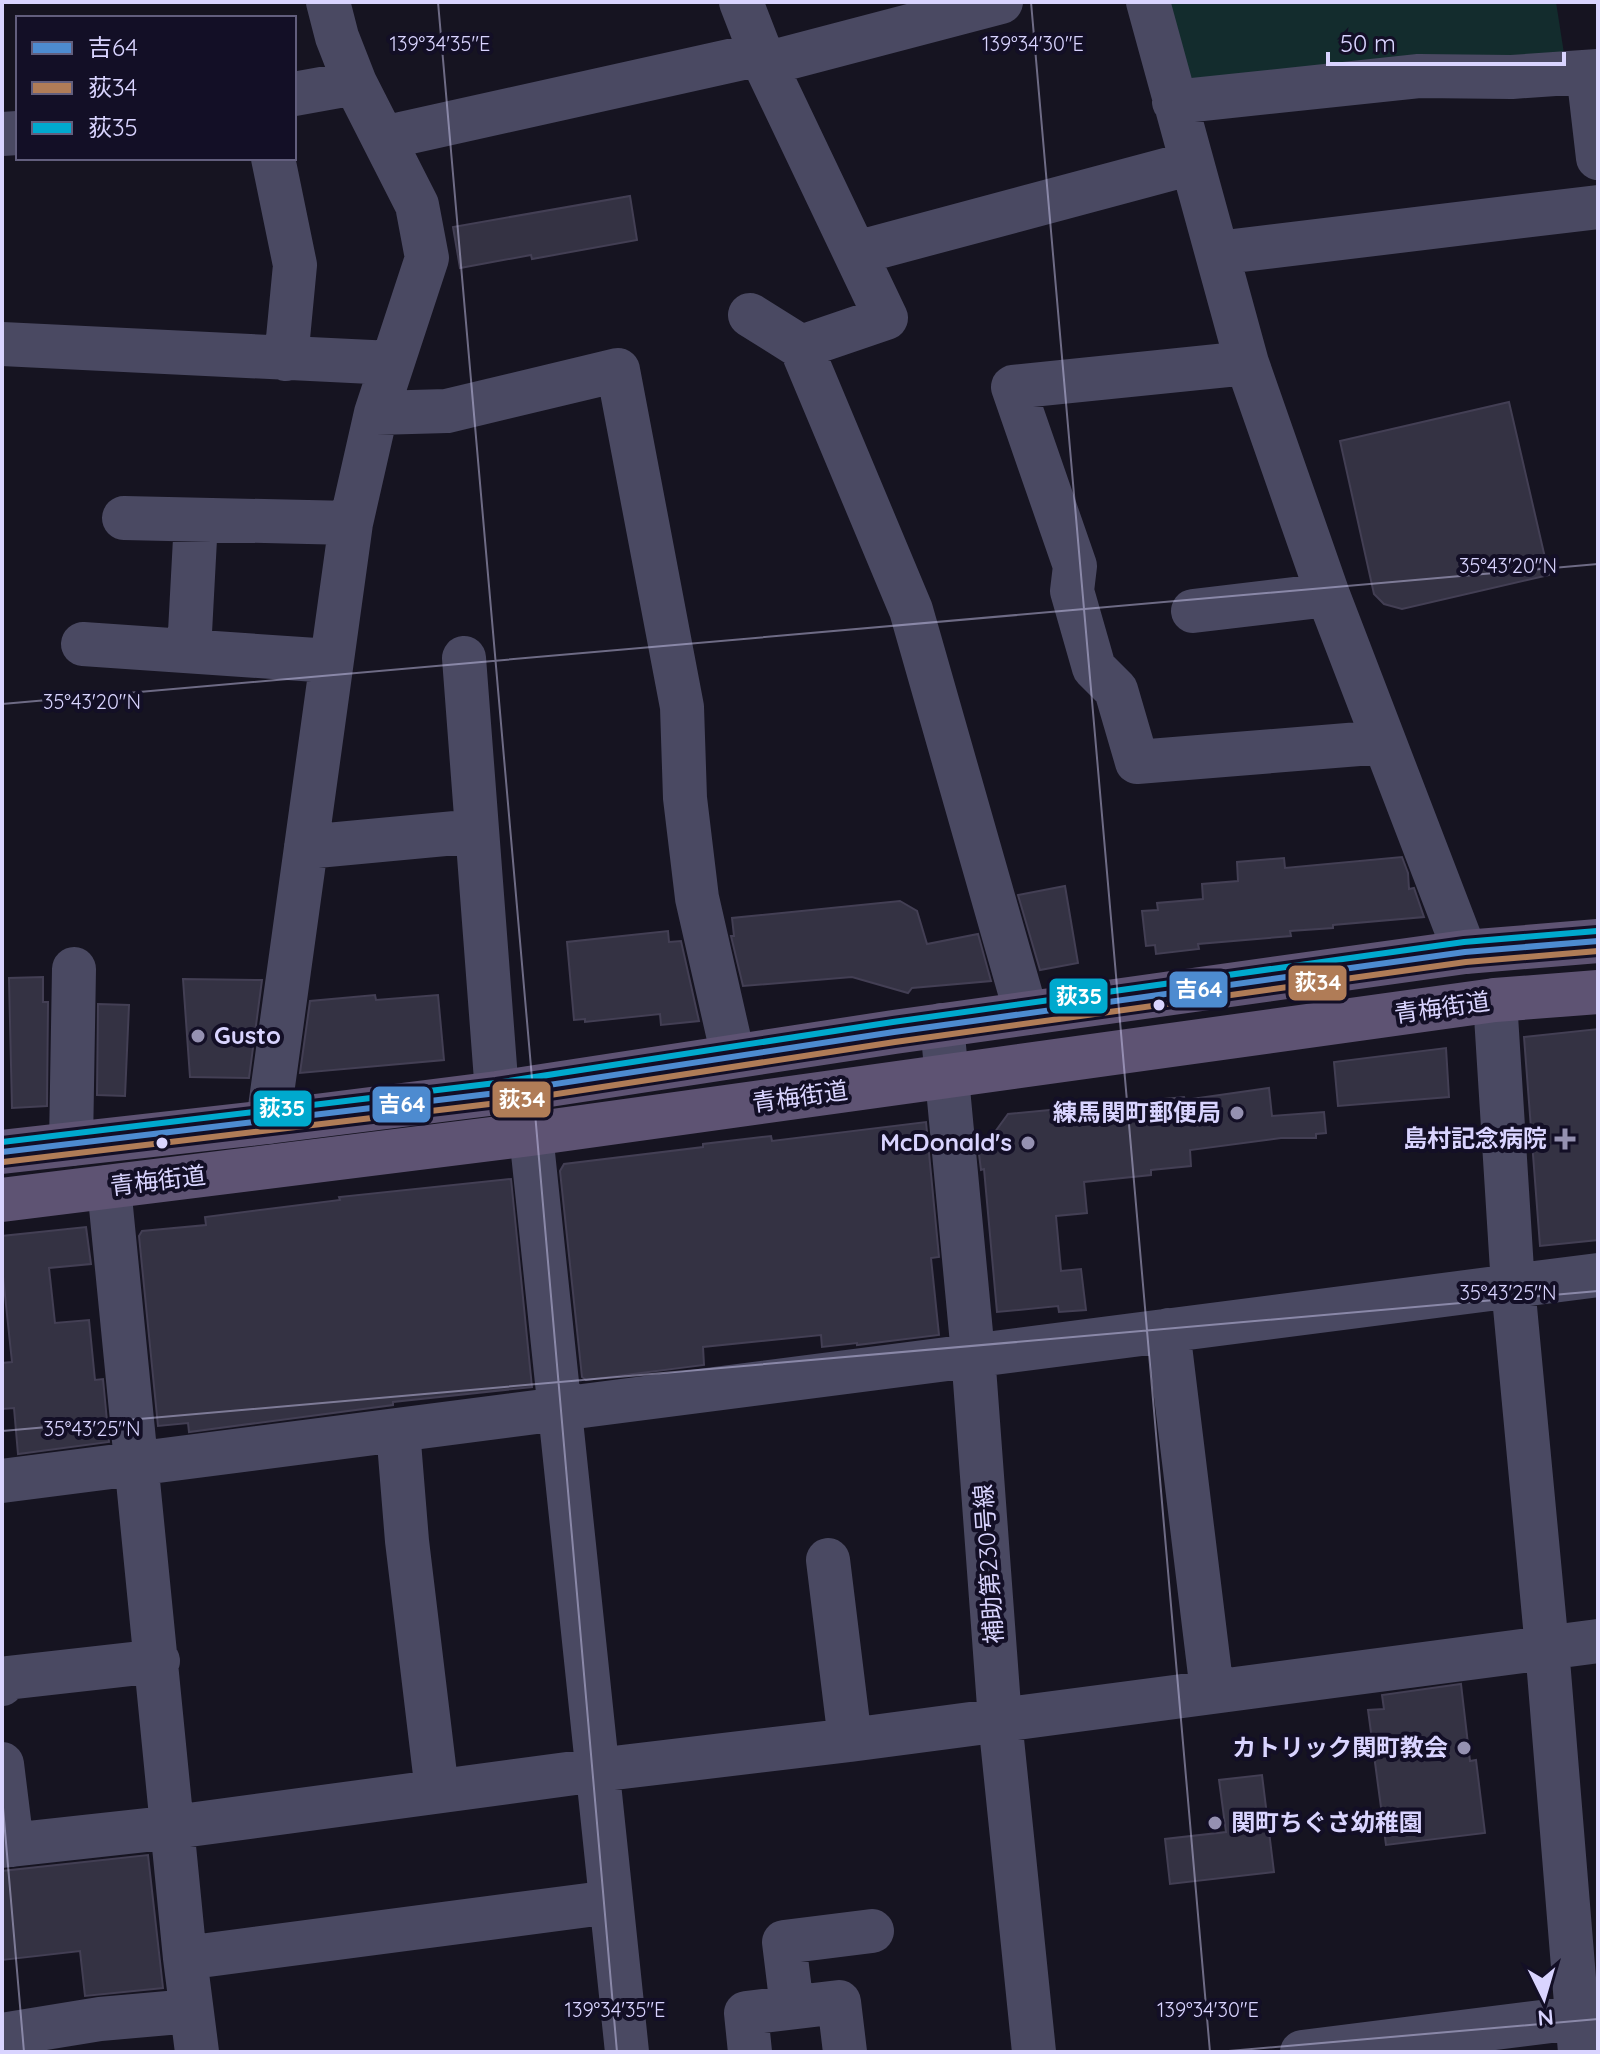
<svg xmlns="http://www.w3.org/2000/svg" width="1600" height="2054" viewBox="0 0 1600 2054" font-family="Quicksand,'Noto Sans JP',sans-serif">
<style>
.green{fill:#132c2d}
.building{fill:#343243;stroke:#433f54;stroke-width:2}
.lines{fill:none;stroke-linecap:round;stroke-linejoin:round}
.minor{stroke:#4a4962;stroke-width:44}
.major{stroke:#5e5373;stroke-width:44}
.bus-1-casing{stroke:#130f26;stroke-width:12}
.bus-2-casing{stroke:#130f26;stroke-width:12}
.bus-3-casing{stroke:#130f26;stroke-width:12}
.bus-1{stroke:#4d8bd0;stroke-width:6}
.bus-2{stroke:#b07c57;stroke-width:6}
.bus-3{stroke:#00a9ce;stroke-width:6}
.ticks{fill:none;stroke:#d9d4ff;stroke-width:2;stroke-opacity:0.45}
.bus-dot{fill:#d9d4ff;stroke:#130f26;stroke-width:3}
.poi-dot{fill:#9591b1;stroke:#130f26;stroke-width:3}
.labels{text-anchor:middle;stroke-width:8;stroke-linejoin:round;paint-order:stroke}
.street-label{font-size:24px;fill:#d9d4ff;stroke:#130f26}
.poi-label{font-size:24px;font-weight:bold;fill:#d9d4ff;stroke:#130f26;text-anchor:end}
.ticks-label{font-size:20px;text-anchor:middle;fill:#d9d4ff;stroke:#130f26;stroke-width:8;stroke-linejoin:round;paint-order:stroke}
.line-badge{stroke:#130f26;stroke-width:3}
.badge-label{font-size:22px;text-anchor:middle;font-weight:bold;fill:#fff}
</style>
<rect width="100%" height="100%" fill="#161421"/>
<!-- green -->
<path class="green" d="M1160,2H1556L1565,60L1183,90Z"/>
<!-- building -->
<path class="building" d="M630,196L637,240L532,259L531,255L460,268L453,227Z
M1509,402L1549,575L1402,609L1384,604L1374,594L1340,441Z
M1402,857L1408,873L1409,889L1414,888L1424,917L1333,925V928L1290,931L1291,936L1198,944L1199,949L1156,954L1155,945L1146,946L1142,911L1158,910L1157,903L1203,899L1202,884L1238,881L1237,862L1284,858L1285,868Z
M1065,886L1078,963L1040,970L1018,895Z
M900,901L917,911L927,944L978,934L991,981L912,988L908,993L852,977L743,986L731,936H734L732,918Z
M668,931L669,942L681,941L699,1021L661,1025L660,1014L585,1022V1019L574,1020L567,942Z
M43,977V1002H48L47,1106L12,1108L9,978Z
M183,979L262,980L249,1078L190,1077Z
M375,995L376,1000L438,995L444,1060L300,1073L310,1001Z
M98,1004L129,1005L125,1096L97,1095Z
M1598,1029V1240L1540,1246L1524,1037Z
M1446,1048L1449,1097L1338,1106L1334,1062Z
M1269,1088L1272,1116L1324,1112L1326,1133L1316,1134V1138H1281L1190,1150L1191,1166L1151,1170V1175L1084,1182L1087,1213L1056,1216L1061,1271L1081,1269L1086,1310L1059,1312L1058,1306L997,1312L984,1169L981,1170L979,1154L1008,1114L1184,1097L1185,1100Z
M926,1122L939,1257L931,1258L939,1335L857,1345V1343L822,1347L821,1335L703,1347L704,1365L586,1380L582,1377L560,1171L564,1164L703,1147V1144L771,1136L772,1141Z
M511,1179L532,1387L393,1402V1405L189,1432L188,1423L158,1426L139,1236L142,1231L206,1225L205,1217L340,1200L339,1197Z
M86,1227L91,1264L49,1268L55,1323L89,1320L95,1380L103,1379L109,1442L18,1454L14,1408L2,1409V1363L12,1362L2,1267V1236Z
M1461,1684L1470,1761L1476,1760L1485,1833L1386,1845L1368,1710L1384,1709L1382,1695Z
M1262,1775L1274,1872L1170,1884L1165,1839L1226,1832L1219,1780Z
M148,1855L163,1988L85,1996L80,1951L2,1960V1871Z"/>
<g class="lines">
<!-- minor -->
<path class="minor" d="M741,2L765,64L886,318L801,347L911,610L1026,1013
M1148,2L1247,363L1328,595L1465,952
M765,64L1001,2
M1588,72L1598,158
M294,94L355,83
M1174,102L1419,76L1512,77L1598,71
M2,134L18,133
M383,138L761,54
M273,158L295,265L286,359
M856,253L1192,163
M1217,253L1598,207
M750,315L801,347
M2,344L392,363
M1247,363L1013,387L1075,566L1072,591L1094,668L1116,690L1137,762L1384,742
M376,413L447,411L618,370L682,707L685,798L697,898L733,1056
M124,518L351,523
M1193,611L1328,595
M83,644L331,661
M189,651L196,520
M464,658L497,1093
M306,847L477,831
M1495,1000L1513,1286L1547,1648L1580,2052
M942,1025L973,1354L1000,1720L1034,2052
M268,1122L351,523L376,413L427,258L417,205L355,83L337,37L328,2
M531,1134L627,2052
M71,1144L74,969
M109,1187L185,1958L197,2052
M1168,1330L1212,1691
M398,1430L407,1541L437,1791
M2,1481L1598,1275
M828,1560L850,1740
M2,1684L7,1678L158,1661
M2,1764L12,1845
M2,1846L174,1827L597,1770L850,1740L1598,1641
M185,1958L611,1902
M792,2007L784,1942L872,1931
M2,2035L100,2019L191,2011
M750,2052L746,2013L839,2002L845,2052
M1302,2052L1598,2015"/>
<!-- major -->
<path class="major" d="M2,1152L268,1122L497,1093L894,1032L1465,952L1598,941
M2,1200L531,1134L1495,1000L1598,992"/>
<defs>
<path id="bus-1" d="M2,1152L497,1093L894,1032L1465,952L1598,941"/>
<path id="bus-2" d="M3,1162L498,1103L895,1042L1466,962L1598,951"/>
<path id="bus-3" d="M2,1142L496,1083L893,1022L1464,942L1597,931"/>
</defs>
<!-- bus-1 casing -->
<use href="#bus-1" class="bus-1-casing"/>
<!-- bus-2 casing -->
<use href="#bus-2" class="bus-2-casing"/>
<!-- bus-3 casing -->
<use href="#bus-3" class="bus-3-casing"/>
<!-- bus-1 -->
<use href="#bus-1" class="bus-1"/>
<!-- bus-2 -->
<use href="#bus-2" class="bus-2"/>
<!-- bus-3 -->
<use href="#bus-3" class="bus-3"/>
</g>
<!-- ticks -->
<path class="ticks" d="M438,2L617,2052M1031,2L1210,2052M2,704L1598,564M2,1431L1598,1291M2,1796L24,2052M1217,2052L1598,2019"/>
<!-- markers -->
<g class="bus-dot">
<circle cx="1159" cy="1005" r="7"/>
<circle cx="162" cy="1143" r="7"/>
</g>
<g class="poi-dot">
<circle cx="198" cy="1036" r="8"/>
<circle cx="1237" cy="1113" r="8"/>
<path d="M1561 1127h8v8h8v8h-8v8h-8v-8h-8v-8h8z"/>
<circle cx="1028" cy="1143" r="8"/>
<circle cx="1464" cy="1748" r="8"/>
<circle cx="1215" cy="1823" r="8"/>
</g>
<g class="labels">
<!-- street labels -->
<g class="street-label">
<text transform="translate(1442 1008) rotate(-8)" y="8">青梅街道</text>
<text transform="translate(800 1097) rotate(-8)" y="8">青梅街道</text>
<text transform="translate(158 1181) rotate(-7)" y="8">青梅街道</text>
<text transform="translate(989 1564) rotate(-94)" y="8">補助第230号線</text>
</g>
<!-- poi labels -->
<g class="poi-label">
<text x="214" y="1044" text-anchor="start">Gusto</text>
<text x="1221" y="1121">練馬関町郵便局</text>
<text x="1547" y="1147">島村記念病院</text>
<text x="1012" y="1151">McDonald's</text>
<text x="1448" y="1756">カトリック関町教会</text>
<text x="1231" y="1831" text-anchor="start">関町ちぐさ幼稚園</text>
</g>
</g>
<g class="ticks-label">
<text x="440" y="51">139°34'35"E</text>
<text x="1033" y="51">139°34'30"E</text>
<text x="1508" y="573">35°43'20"N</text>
<text x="92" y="709">35°43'20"N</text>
<text x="1508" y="1300">35°43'25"N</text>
<text x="92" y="1436">35°43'25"N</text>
<text x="615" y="2017">139°34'35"E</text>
<text x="1208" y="2017">139°34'30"E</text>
</g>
<g class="line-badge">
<rect x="1287" y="964" width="61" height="38" rx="8" fill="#b07c57"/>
<rect x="1168" y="970" width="61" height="39" rx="8" fill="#4d8bd0"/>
<rect x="1048" y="977" width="61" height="38" rx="8" fill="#00a9ce"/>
<rect x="491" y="1080" width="61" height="39" rx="8" fill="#b07c57"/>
<rect x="371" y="1085" width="61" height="39" rx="8" fill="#4d8bd0"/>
<rect x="252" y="1089" width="61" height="39" rx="8" fill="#00a9ce"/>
</g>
<g class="badge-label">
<text x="1318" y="990">荻34</text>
<text x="1199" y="997">吉64</text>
<text x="1079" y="1004">荻35</text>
<text x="522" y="1107">荻34</text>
<text x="402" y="1112">吉64</text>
<text x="282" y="1116">荻35</text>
</g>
<!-- border -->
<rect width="1600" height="2054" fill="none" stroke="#d9d4ff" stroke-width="8"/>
<!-- legend -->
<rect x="16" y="16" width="280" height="144" fill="#130f26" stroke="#625e7d" stroke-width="2"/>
<rect x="32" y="42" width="40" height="12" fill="#4d8bd0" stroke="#625e7d" stroke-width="2"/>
<text x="88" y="56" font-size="24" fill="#d9d4ff">吉64</text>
<rect x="32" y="82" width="40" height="12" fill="#b07c57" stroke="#625e7d" stroke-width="2"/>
<text x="88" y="96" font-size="24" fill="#d9d4ff">荻34</text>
<rect x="32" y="122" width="40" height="12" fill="#00a9ce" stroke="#625e7d" stroke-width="2"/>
<text x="88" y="136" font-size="24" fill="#d9d4ff">荻35</text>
<!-- north arrow -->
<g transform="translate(1544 1998) rotate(175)" stroke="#130f26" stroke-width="6" paint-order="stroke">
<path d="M0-6L14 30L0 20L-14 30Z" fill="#d9d4ff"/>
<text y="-12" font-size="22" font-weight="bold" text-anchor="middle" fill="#d9d4ff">N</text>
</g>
<!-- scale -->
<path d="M1328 52v12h236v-12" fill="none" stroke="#d9d4ff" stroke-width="4"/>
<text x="1340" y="52" font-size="24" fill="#d9d4ff" stroke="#130f26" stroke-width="6" paint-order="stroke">50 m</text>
</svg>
